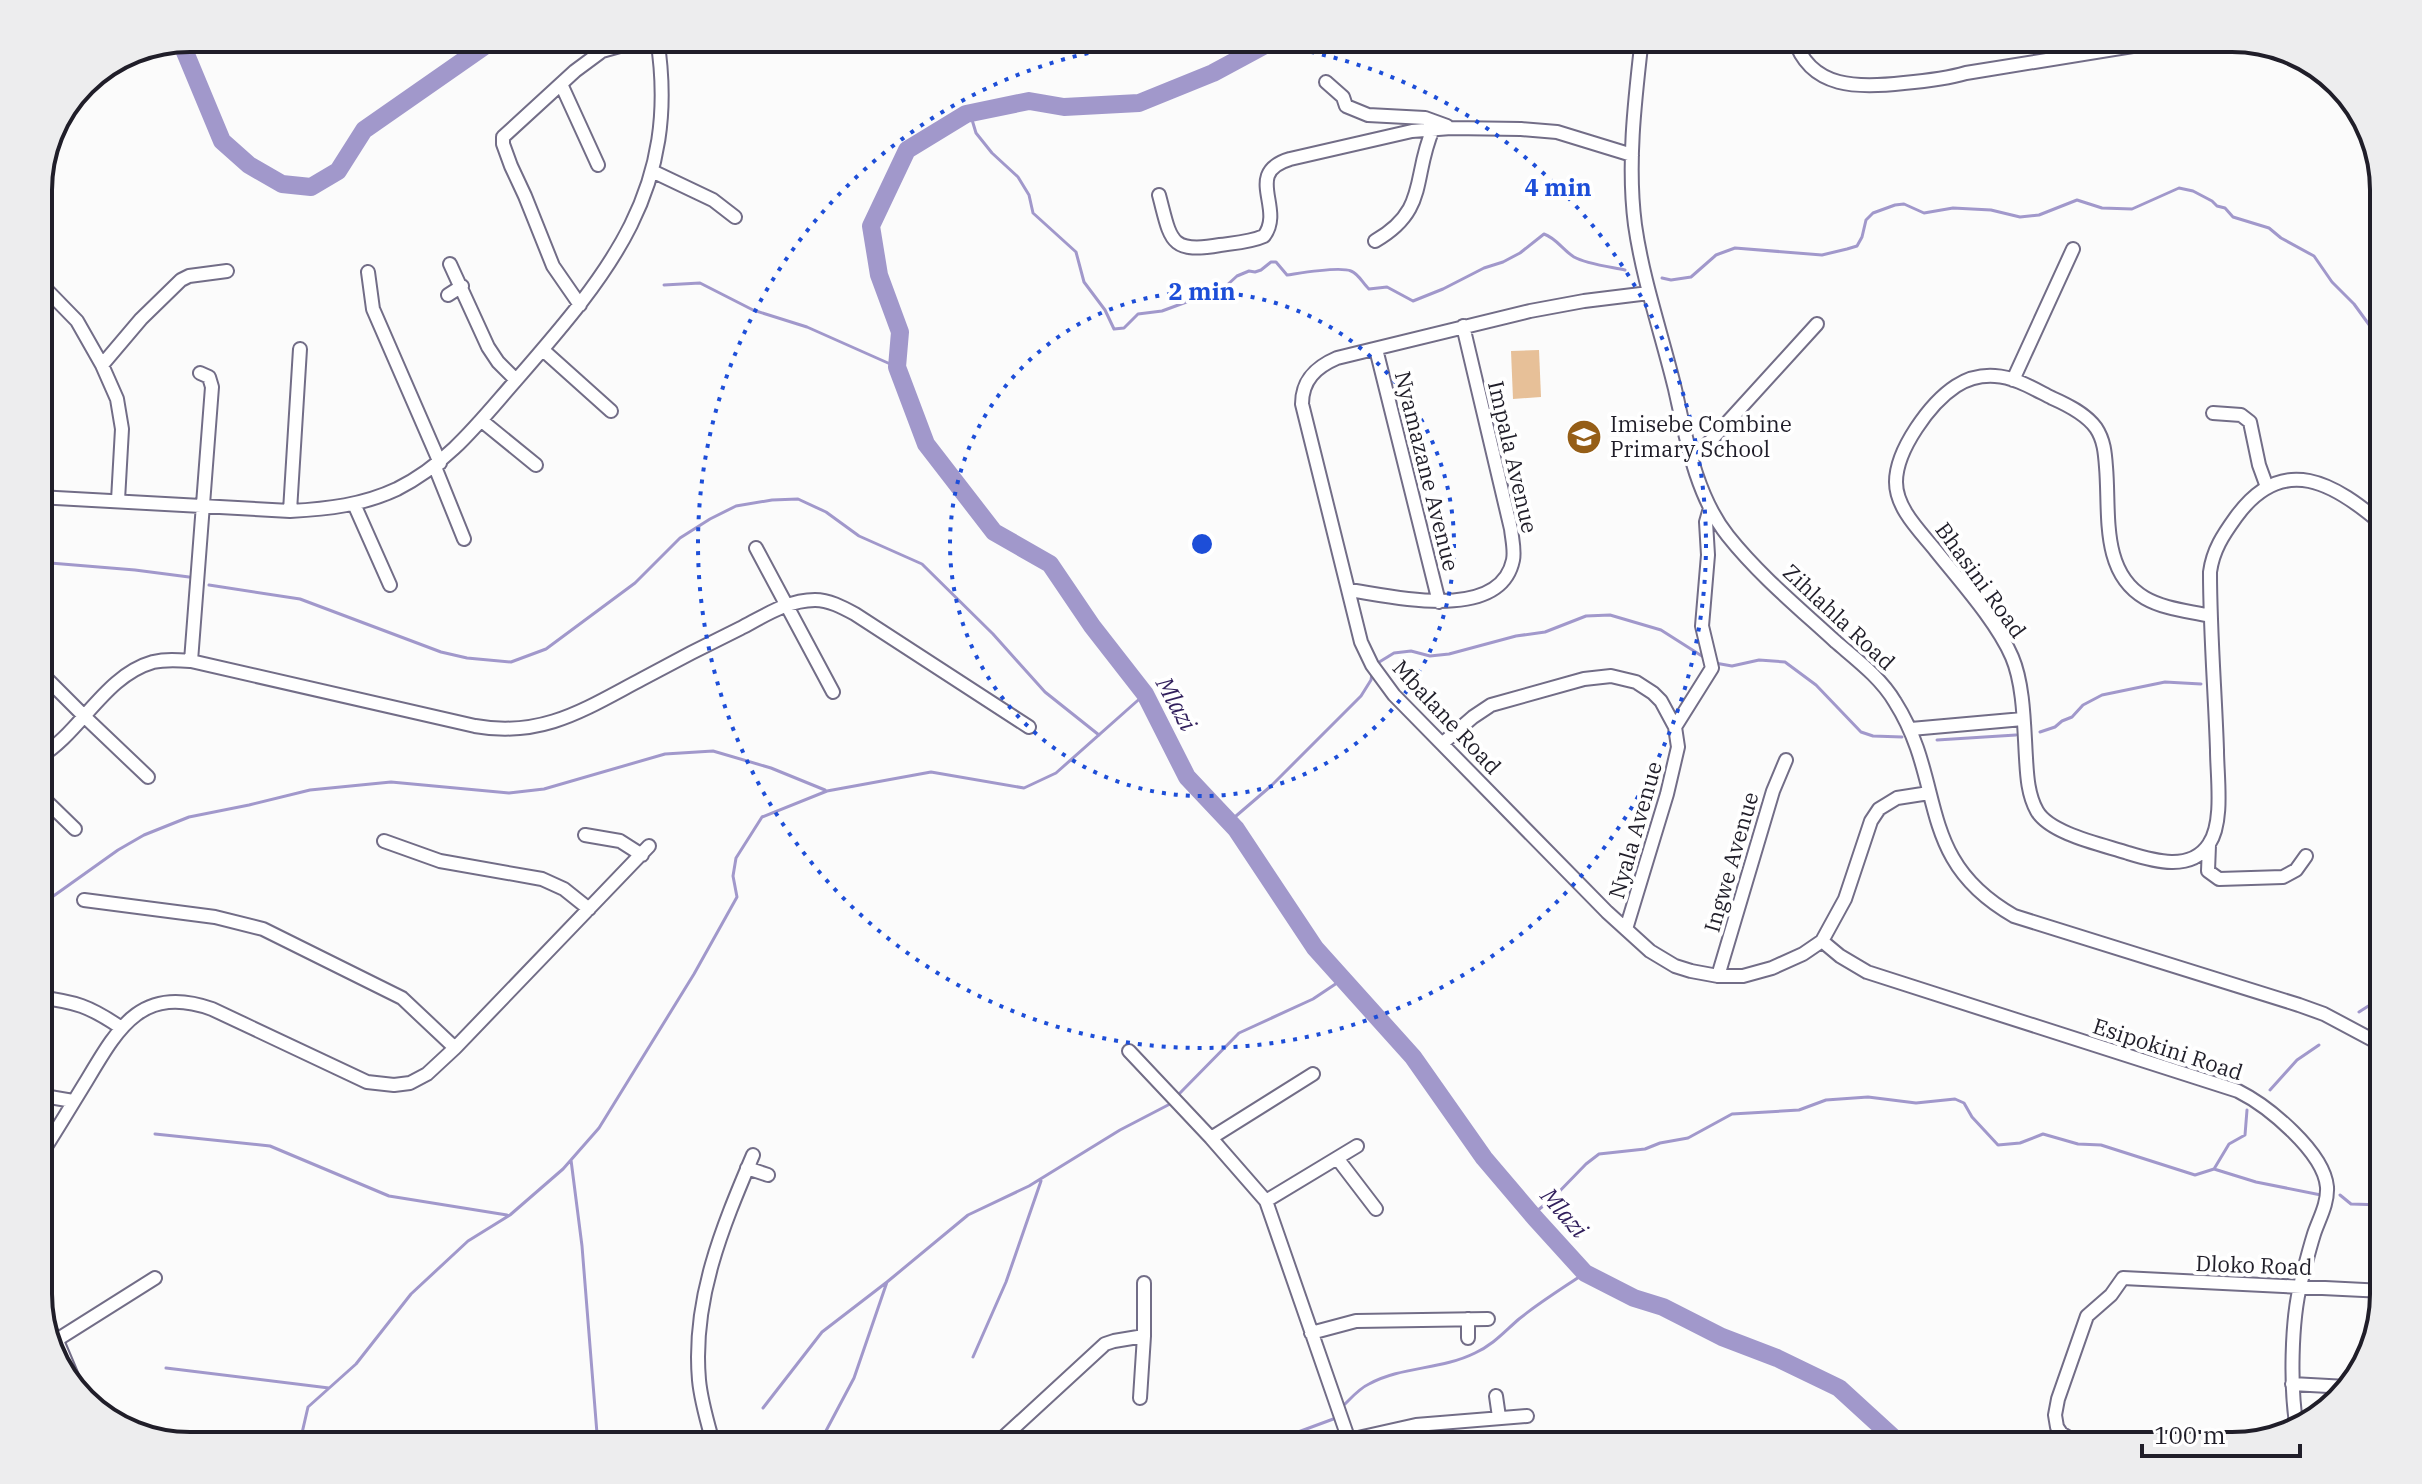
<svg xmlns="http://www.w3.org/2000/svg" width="2422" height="1484" viewBox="0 0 2422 1484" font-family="'IBM Plex Serif',serif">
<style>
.green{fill:#e7c098}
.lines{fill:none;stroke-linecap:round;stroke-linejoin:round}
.stream{stroke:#a198cb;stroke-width:3}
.river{stroke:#a198cb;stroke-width:18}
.minor-casing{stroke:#726d87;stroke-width:16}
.tertiary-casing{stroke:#726d87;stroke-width:20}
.minor{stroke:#fff;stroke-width:12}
.tertiary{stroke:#fff;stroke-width:16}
.ring{fill:none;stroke:#1d4ed8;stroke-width:4;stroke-dasharray:4 8}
.labels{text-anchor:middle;stroke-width:8;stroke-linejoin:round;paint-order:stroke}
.poi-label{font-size:22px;fill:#201e29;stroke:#fff;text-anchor:start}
.street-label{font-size:22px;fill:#201e29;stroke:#fff}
.water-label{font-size:24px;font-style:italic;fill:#311f5c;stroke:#fff}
.rim{fill:none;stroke:#201e29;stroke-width:4}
.centre{fill:#1d4ed8;stroke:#fff;stroke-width:4}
.ring-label{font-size:24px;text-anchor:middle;font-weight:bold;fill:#1d4ed8;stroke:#fff;stroke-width:8;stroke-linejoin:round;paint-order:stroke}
</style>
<rect width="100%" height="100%" fill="#fbfbfb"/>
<!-- green -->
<path class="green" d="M1539,350L1541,397L1513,399L1511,351Z"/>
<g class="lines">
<!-- stream -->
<path class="stream" d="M970,113L976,133L992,153L1018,177L1029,195L1033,213L1076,252L1084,282L1105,310L1114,329L1124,328L1138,314L1162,311L1192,300L1214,297L1237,276L1249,271L1255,272L1261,270L1271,262H1276L1287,275C1301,273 1339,266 1351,271C1359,274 1363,284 1369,289L1387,287L1413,301L1443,289L1484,268L1503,262L1520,253L1544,234C1556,238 1563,250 1574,257C1586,264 1611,267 1625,270
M1662,278L1671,280L1691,277L1716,255L1735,248L1822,255L1847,249L1857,246L1862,237L1866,220L1873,213L1895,205L1904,204L1924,213L1953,208L1991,210L2020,217L2039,215L2077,200L2102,208L2132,209L2179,188L2193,191L2212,201L2217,206L2225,208L2233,217L2269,228L2281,238L2314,256L2332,282L2354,304L2370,326L2384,337
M664,285L700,283L753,310L807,327L897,367
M38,562L135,570L189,577
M209,585L300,599L441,652L467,658L511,662L546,649L635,583L680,538L710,519L736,506L772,500L798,499L826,512L859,536L922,564L993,634L1045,692L1099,735
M1715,663L1732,666L1759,660L1785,662L1816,685L1861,732L1873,736L1902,737
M1376,664L1394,653L1411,651L1430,656L1449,654L1516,636L1545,632L1586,616L1610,615L1661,630L1705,658
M2040,732L2055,727L2062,721L2072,717L2083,705L2102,695L2165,682L2201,684
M1937,740L2016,735
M1229,822L1271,786L1361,696L1371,680L1372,674
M38,907L118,850L144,835L189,817L249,805L310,790L391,782L509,793L544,789L665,754L713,751L771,768L825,790
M2359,1012L2384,996
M2270,1090L2297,1060L2319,1045
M1179,1094L1239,1033L1313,999L1343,979
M155,1134L270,1146L389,1196L507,1215
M571,1160L582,1246L598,1446
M2214,1169L2256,1182L2321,1195
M2340,1195L2351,1204L2384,1205
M1533,1214L1552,1199L1586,1164L1599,1154L1645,1149L1660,1143L1688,1138L1732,1114L1799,1110L1826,1100L1868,1097L1916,1103L1955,1099L1964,1103L1972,1117L1998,1145L2020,1143L2043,1134L2078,1144L2101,1145L2195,1175L2214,1169L2229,1144L2245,1135L2247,1110
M973,1357L1006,1282L1041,1181
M166,1368L329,1388
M1345,1404C1352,1397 1360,1388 1369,1384C1402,1366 1441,1370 1475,1353C1493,1345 1504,1332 1519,1319C1540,1302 1563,1288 1585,1273
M763,1408L822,1332L887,1282L968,1215L1029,1186L1120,1130L1170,1104
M819,1444L854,1378L887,1282
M299,1446L308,1407L356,1364L411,1294L468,1241L510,1215L563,1169L599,1128L694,974L737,897L733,876L736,858L762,817L827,791L931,772L1024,788L1056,773L1145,694
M1283,1446L1290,1435L1336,1418"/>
<!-- river -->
<path class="river" d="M1278,38L1213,73L1139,103L1064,107L1029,101L966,114L907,150L871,226L879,275L900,332L897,367L926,444L994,532L1050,564L1092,626L1145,694L1187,777L1236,829L1315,948L1413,1057L1484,1158L1535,1218L1585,1273L1634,1298L1663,1307L1722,1337L1777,1358L1839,1388L1897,1441L1899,1446
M180,40L222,141L249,165L282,184L311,187L338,171L364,130L496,38"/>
<defs>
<path id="minor" d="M1642,38C1635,99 1627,164 1635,225C1643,281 1662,335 1675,389C1686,438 1696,496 1728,536C1759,575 1799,608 1836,642C1857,660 1881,678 1895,702C1947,784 1914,859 2014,916L2299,1005L2324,1014L2384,1046
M1794,38C1810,90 1860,88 1904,83C1926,81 1946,79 1966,73L2182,38
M1326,82L1343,97L1346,106L1368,115L1425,118L1447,126
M561,84L598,165
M652,171L713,200L735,217
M1159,195C1171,240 1169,254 1220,245C1234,243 1251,242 1264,236C1285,208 1243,173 1290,159L1412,131L1451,128L1521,129L1557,132L1632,155
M1375,241C1429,210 1412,177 1433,129
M450,264L488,347L498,362L516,380
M368,272L373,309L440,463
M38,281L77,321L102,365L117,399L122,429L118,500
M1649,293L1584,301L1530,311L1337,358C1316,367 1302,380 1302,404L1361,642L1372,665L1394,695L1607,912L1650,951L1675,966L1691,971L1718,976H1743L1772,968L1803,954L1822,941L1845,899L1871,821L1879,809L1897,798L1929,793
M448,295L462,286
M580,305L553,266L525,196L511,166L503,144V137L575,71L602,51L634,42H658
M1376,349L1439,602
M543,350L611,411
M102,365L141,319L181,280L189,276L227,271
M2013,380L2073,249
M2213,413L2241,415L2250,422L2259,465L2267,487
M482,421L536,465
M1692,457L1705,447L1817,324
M435,467L464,539
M38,497L290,511C328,509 363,505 397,489C449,463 480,421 517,379C610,272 681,189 657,38
M354,504L390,585
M290,511L300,349
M756,548L833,692
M1349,590C1391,596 1500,623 1513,560C1515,550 1512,539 1511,529L1463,326
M2210,616C2189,611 2164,609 2145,598C2100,572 2110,512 2106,467C2105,453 2104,440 2096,428C2086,414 2068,405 2052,398C2034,389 2015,377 1995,376C1981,375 1967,379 1956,386C1930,403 1896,450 1896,482C1896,509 1921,532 1936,551C1960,581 1997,622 2012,657C2024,685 2024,727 2026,758C2027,776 2028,795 2037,811C2050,834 2104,845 2128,853C2154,861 2191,872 2209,844C2224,822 2217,776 2217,750C2215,691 2210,632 2210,572C2213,550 2223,535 2236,517C2283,452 2335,483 2384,526
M191,661L212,387L209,377L200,373
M38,670L85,717L148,777
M1675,727L1712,668L1702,626L1708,555L1706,522L1710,508
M1911,729L2023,719
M1443,743L1473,717L1491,705L1584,679L1611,676L1636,682L1653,693L1661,701L1675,727L1678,747L1667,794L1626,929
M38,758C81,733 104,676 153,662C166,659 178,660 191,661L475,726C543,738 585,709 642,679C675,661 708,644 741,628C764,616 788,600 815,600C829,600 842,607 855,614L1029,727
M38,793L75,829
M585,835L620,841L642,855
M384,841L440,861L542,879L564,889L589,909
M2209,845L2208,871L2219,879L2283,877L2296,870L2306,856
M84,900L215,917L263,929L402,998L455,1048
M1822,941L1840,956L1867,972L2238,1091C2268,1106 2324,1152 2327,1187C2328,1204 2319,1219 2314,1234C2309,1250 2305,1266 2301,1282C2291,1321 2290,1389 2297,1429
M1718,976L1773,791L1786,760
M38,997C76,1002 89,1006 120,1027
M1129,1051L1211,1138L1266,1201L1351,1446
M38,1095L73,1101
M1211,1138L1313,1074
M1337,1158L1376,1209
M38,1159C55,1133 71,1106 87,1080C118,1028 142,984 212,1009L367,1082L394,1085L410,1083L427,1074L455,1048L649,846
M747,1168L768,1175
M1266,1201L1357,1146
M1468,1319V1338
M1311,1333L1356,1321L1488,1319
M55,1341L155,1278
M2292,1384L2347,1387
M1496,1396L1499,1417
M1140,1398L1144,1336V1283
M1349,1440L1416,1425L1527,1416
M714,1446C708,1424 701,1402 699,1380C692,1300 722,1228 753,1155
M994,1446L1105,1344L1114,1341L1144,1336
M2096,1446L2074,1441L2061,1433L2057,1427L2055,1415L2058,1399L2087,1316L2111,1295L2123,1278L2384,1291"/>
<path id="tertiary" d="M45,1327L55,1341L74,1386"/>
</defs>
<!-- minor casing -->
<use href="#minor" class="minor-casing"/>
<!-- tertiary casing -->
<use href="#tertiary" class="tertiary-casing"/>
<!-- minor -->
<use href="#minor" class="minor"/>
<!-- tertiary -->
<use href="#tertiary" class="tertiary"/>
</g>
<!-- distance rings -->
<g class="ring">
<circle cx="1202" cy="544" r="252"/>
<circle cx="1202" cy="544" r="504"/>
</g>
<!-- icons -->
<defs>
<symbol id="school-disc" viewBox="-11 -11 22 22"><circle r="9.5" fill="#955e17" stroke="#fff"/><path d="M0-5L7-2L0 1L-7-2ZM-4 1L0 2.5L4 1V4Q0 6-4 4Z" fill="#fff"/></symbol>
</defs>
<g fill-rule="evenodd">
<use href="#school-disc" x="1564" y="417" width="40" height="40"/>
</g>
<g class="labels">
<!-- poi labels -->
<g class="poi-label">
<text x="1610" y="432">Imisebe Combine<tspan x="1610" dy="25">Primary School</tspan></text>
</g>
<!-- street labels -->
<g class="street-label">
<text transform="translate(1513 457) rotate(77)" y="8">Impala Avenue</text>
<text transform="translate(1427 471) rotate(76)" y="8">Nyamazane Avenue</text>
<text transform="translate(1981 580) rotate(54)" y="8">Bhasini Road</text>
<text transform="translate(1839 617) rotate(43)" y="8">Zihlahla Road</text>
<text transform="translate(1447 717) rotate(47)" y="8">Mbalane Road</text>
<text transform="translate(1635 830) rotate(-74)" y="8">Nyala Avenue</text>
<text transform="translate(1731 862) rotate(-74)" y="8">Ingwe Avenue</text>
<text transform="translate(2168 1049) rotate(18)" y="8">Esipokini Road</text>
<text transform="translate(2254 1265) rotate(2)" y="8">Dloko Road</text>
</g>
<!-- water labels -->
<g class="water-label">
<text transform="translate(1176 704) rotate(61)" y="8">Mlazi</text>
<text transform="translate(1564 1213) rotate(49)" y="8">Mlazi</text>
</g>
</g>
<!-- crop -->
<path d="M0 0H2422V1484H0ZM190 52H2232A138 138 0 0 1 2370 190V1294A138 138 0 0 1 2232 1432H190A138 138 0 0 1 52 1294V190A138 138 0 0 1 190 52Z" fill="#ededee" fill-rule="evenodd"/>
<path class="rim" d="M190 52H2232A138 138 0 0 1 2370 190V1294A138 138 0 0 1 2232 1432H190A138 138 0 0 1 52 1294V190A138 138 0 0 1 190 52Z"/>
<circle cx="1202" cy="544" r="12" class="centre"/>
<g class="ring-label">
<text x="1558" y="196">4 min</text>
<text x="1202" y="300">2 min</text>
</g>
<!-- scale -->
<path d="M2142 1444v12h158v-12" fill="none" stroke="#201e29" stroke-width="4"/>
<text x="2154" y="1444" font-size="24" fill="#201e29" stroke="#ffffff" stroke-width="6" paint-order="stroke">100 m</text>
</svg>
